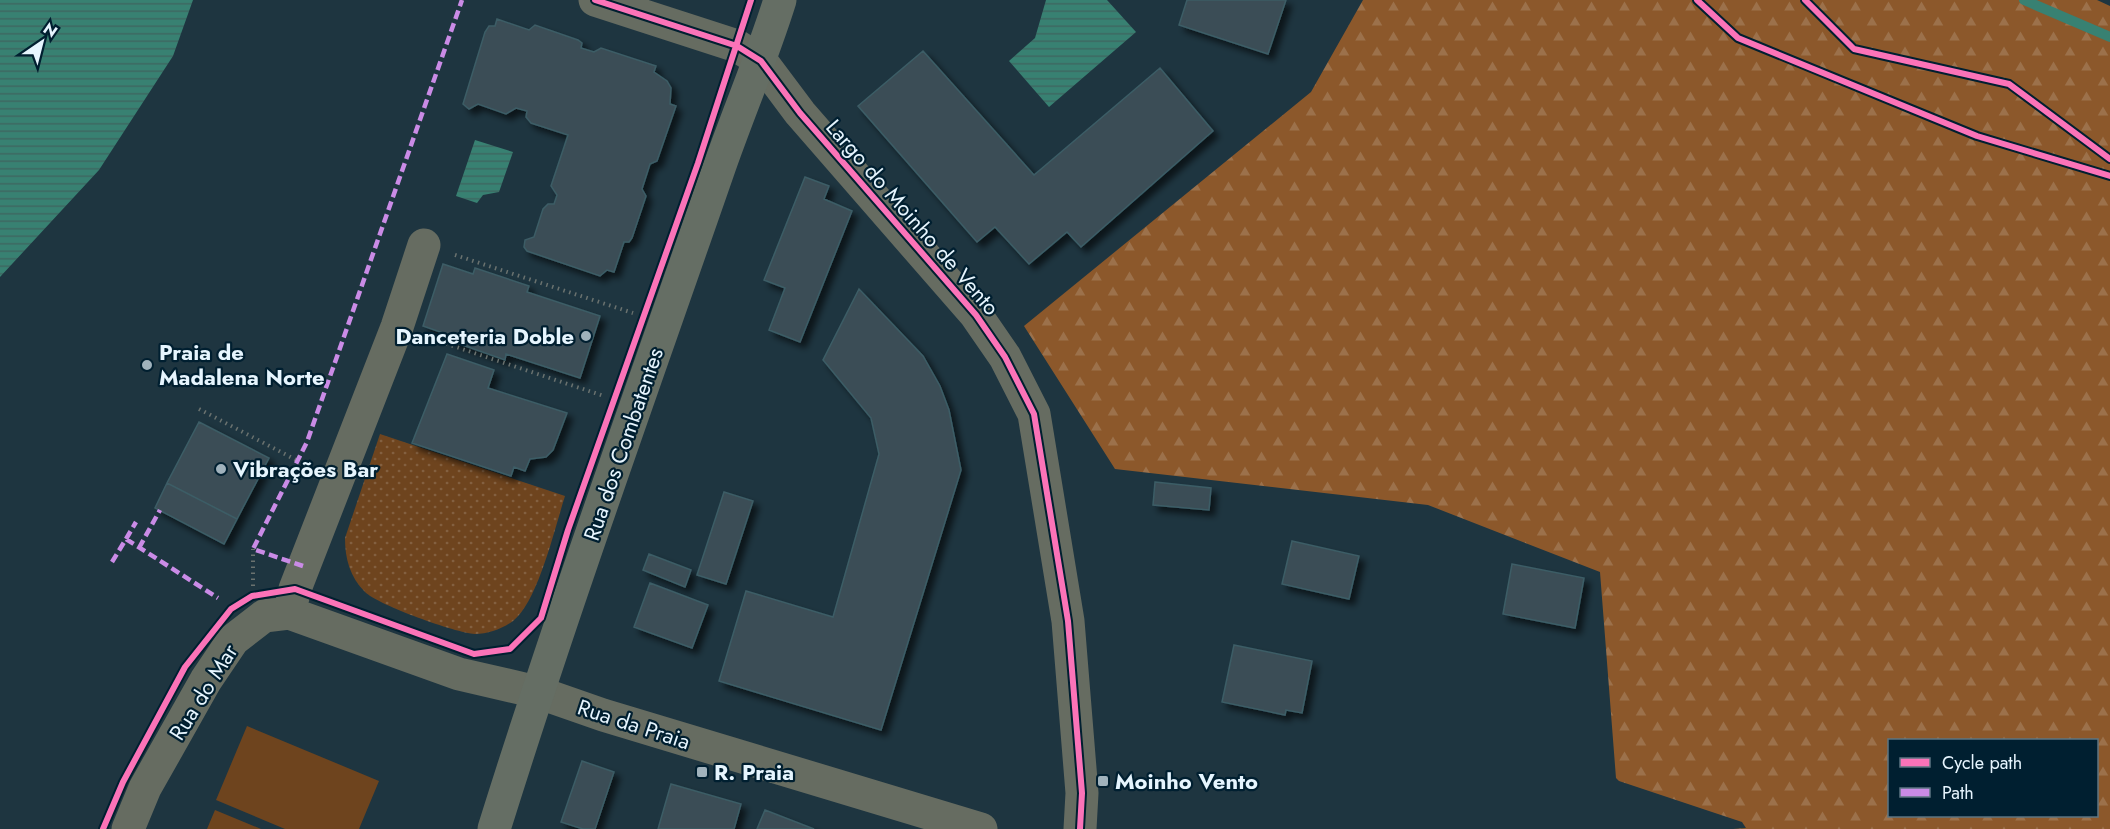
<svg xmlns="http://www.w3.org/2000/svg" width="2110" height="829" viewBox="0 0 2110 829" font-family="Jost,sans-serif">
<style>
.grass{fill:url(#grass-dots)}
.forest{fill:url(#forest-firs);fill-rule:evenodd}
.pitch{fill:#6e441e}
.water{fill:url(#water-rules)}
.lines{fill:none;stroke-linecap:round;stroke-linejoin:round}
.stream{stroke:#388172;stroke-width:10}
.building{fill:#3b4e56;stroke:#3c5d66;stroke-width:1.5;filter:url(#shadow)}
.path{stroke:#6a726f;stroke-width:4;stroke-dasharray:1.5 4.5;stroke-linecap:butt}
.street{stroke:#666c61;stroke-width:33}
.secondary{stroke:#656e64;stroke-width:33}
.quiet{stroke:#ca8be6;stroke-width:4.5;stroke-dasharray:9 4.5;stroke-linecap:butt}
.cycleway-casing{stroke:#001f30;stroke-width:10}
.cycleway{stroke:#fb73b8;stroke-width:6}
.poi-dot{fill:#a0b2bc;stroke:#001f30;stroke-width:2}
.labels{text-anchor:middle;stroke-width:4.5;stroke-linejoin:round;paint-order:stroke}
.street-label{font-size:22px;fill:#e6f5fe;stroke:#001f30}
.poi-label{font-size:22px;font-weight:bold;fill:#e6f5fe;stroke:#001f30;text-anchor:start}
</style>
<defs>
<pattern id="grass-dots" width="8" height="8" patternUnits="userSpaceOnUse" patternTransform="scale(1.5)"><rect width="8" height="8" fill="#6e441e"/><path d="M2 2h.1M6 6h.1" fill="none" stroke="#836040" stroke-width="1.8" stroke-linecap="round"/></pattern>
<pattern id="forest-firs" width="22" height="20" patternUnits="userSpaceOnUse" patternTransform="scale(1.5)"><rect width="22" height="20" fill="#8c582b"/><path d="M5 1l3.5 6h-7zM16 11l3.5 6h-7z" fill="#9c714b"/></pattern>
<pattern id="water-rules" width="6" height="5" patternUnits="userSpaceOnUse" patternTransform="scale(1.5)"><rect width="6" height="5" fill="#388172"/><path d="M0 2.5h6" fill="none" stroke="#3e6861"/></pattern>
<filter id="shadow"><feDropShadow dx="5.5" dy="5.5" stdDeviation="3" flood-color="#0009"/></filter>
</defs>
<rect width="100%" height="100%" fill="#1e3540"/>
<!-- grass -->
<path class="grass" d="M380,434L565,496C555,527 538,602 513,621C502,629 488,634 475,634C456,633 378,605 365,592C350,577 345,559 345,538Z"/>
<!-- forest -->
<path class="forest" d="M1363,0H2097L2110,6V829H1733L1746,828L1742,822L1619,781L1616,778L1600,572L1428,505L1115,469L1024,326L1311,92ZM2096,740V816H1890V740Z"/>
<!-- pitch -->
<path class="pitch" d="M247,726L379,781L359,829H285L216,800Z
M215,810L261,829H207Z"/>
<!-- water -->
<path class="water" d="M0,0H193L173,56L99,170L0,277Z
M1046,0H1107L1136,32L1049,107L1009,61L1035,38Z
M475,140L513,152L499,192L483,195L477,203L456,196Z"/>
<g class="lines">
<!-- stream -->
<path class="stream" d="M2024,0L2110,37"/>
</g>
<!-- building -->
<path class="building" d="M1187,0H1286L1268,54L1179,25Z
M497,19L529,30L535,25L578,40L582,43L581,48L594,52L601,48L656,66L654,72L667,81L671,88L670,104L676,106L657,161L650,164L642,189L646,196L632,238L629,242H624L614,272L607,270L600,276L527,251L524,247L525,240L534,237L543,209L548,204H554L557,195L551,186L568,135L531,123L526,117L527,111L516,108L506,114L478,104L469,109L463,104L485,32L489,26H495Z
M923,51L1034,175L1160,68L1213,131L1081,247L1067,232L1029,264L995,227L977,242L858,106Z
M805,177L829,186L824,199L852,211L800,342L769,330L785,288L764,280Z
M443,264L473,274L475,268L529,286L527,292L600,316L580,378L506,354L505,360L451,341L452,336L423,326Z
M859,289L923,356L940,386L949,410L961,470L881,730L719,681L746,591L833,617L879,454L871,418L823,360Z
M447,354L494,370L488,388L567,413L553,450L546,457L530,459L525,471L514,467L511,476L412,443Z
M199,422L269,458L237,519L167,483Z
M1155,482L1211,488L1209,510L1153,505Z
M167,483L237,519L224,544L155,508Z
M724,492L753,501L726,584L697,575Z
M1292,541L1359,556L1349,599L1282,584Z
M649,554L691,570L685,587L643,570Z
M1512,564L1584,578L1575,628L1503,614Z
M650,583L708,605L692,648L634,627Z
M1234,645L1312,661L1302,713L1286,710L1285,715L1222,702Z
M582,761L614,772L595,829H583L561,822Z
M671,784L741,804L734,829H658Z
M765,810L814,829H757Z"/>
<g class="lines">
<!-- path -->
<path class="path" d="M455,255L633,313
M429,338L604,396
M199,409L298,461
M253,586V549"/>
<!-- street -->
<path class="street" d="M595,0L737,46L761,61L800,113L976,315L1005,357L1034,414L1068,621L1082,793L1080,829
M289,613L295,589L397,327L424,245
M128,829L145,788L206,680L233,640L264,616L289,613L459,674L537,692L603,715L981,829"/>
<!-- secondary -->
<path class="secondary" d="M494,829C563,608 642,390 718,171C738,113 762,58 780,0"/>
<!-- quiet -->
<path class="quiet" d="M126,539L136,522
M139,548L160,510
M112,562L126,539L218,598
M303,566L253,549L307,442L462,0"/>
<defs>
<path id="cycleway" d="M595,0L737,46L761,61L800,113L976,315L1005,357L1034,414L1068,621L1082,793L1080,829
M1697,0L1738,38L1977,136L2110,176
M1805,0L1854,49L2009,84L2110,159
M103,829L123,782L185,667L231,609L252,596L295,589L474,654L510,649L541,618L568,530L698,163L751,0"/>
</defs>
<!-- cycleway casing -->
<use href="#cycleway" class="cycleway-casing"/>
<!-- cycleway -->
<use href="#cycleway" class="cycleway"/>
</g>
<!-- markers -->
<g class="poi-dot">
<circle cx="586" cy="336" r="6"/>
<circle cx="147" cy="365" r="6"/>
<circle cx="221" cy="469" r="6"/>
<rect x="696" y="766" width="12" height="12" rx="3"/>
<rect x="1097" y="775" width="12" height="12" rx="3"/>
</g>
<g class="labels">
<!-- street labels -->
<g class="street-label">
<text transform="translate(913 217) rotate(49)" y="8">Largo do Moinho de Vento</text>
<text transform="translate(623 444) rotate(-71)" y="8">Rua dos Combatentes</text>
<text transform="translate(203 692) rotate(-58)" y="8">Rua do Mar</text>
<text transform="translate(634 724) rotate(18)" y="8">Rua da Praia</text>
</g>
<!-- poi labels -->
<g class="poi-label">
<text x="574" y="344" text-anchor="end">Danceteria Doble</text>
<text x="159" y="360">Praia de<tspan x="159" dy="25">Madalena Norte</tspan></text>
<text x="233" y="477">Vibrações Bar</text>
<text x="714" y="780">R. Praia</text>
<text x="1115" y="789">Moinho Vento</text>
</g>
</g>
<!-- legend -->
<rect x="1888" y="739" width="210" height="78" fill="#001f30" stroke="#5c7582" stroke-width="1.5"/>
<rect x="1900" y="758" width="30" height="9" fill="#fb73b8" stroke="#5c7582" stroke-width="1.5"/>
<text x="1942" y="769" font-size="18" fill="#e6f5fe">Cycle path</text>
<rect x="1900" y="788" width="30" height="9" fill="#ca8be6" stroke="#5c7582" stroke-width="1.5"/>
<text x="1942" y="799" font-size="18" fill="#e6f5fe">Path</text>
<!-- north arrow -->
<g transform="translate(42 42) rotate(35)" stroke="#001f30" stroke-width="4.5" paint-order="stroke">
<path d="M0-4.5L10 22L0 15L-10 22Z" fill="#e6f5fe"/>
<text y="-9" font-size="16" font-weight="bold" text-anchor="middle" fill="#e6f5fe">N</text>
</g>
</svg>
